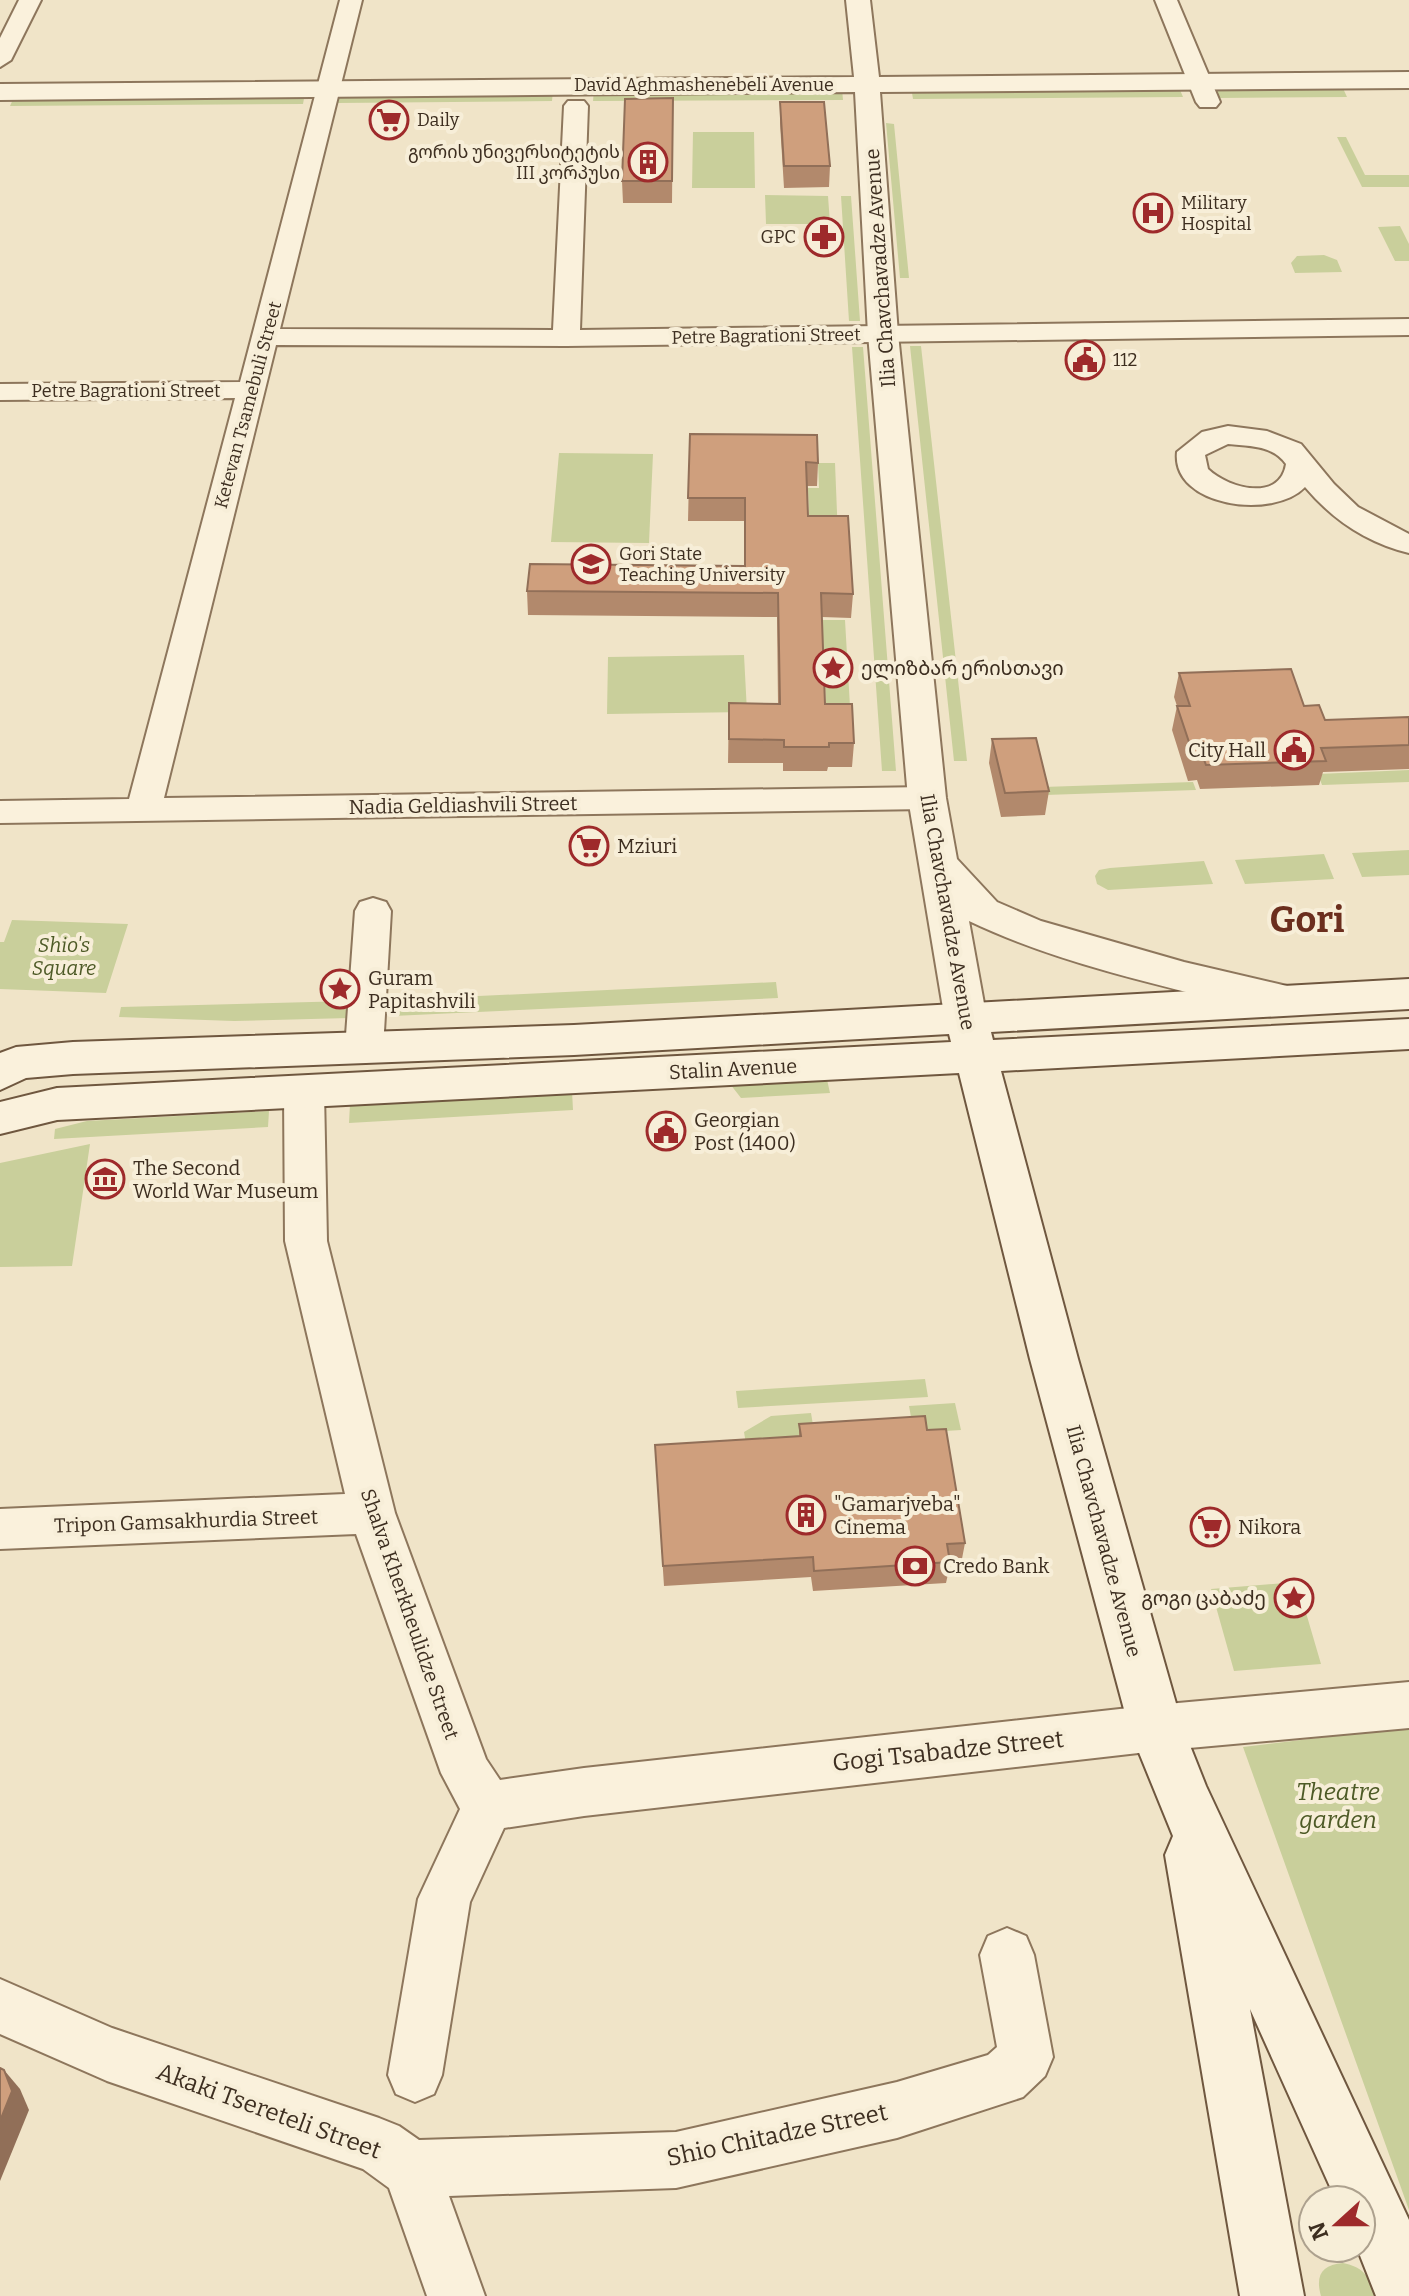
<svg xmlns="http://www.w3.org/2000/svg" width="1409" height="2296" viewBox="0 0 1409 2296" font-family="Bitter,'Noto Sans Georgian',serif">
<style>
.green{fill:#c9cf9b}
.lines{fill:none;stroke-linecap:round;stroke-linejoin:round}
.minor-casing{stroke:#8d765c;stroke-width:4}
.tertiary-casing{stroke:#8d765c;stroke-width:4}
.secondary-casing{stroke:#6f573f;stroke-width:4}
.minor{fill:#faf1dc;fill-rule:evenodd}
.tertiary{fill:#faf1dc;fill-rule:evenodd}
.secondary{fill:#faf1dc;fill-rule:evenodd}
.wall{fill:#b2896c}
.shaded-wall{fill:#916f58}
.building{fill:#cf9f7d;stroke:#916f58;stroke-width:2}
.labels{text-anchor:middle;stroke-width:8;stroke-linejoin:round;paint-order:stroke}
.far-street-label{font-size:18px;fill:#3d2e20;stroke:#f7eed8}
.far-poi-label{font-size:18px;fill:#3d2e20;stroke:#f7eed8;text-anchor:start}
.street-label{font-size:20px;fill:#3d2e20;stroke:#f7eed8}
.poi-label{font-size:20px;fill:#3d2e20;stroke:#f7eed8;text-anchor:start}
.park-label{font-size:20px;font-style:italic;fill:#4d5a26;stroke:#f7eed8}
.near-street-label{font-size:24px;fill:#3d2e20;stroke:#f7eed8}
.near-park-label{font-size:24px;font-style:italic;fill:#4d5a26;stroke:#f7eed8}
.town-label{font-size:36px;font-weight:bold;fill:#6b2e1e;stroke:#f7eed8}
</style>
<rect width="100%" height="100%" fill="#f0e4c8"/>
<!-- green -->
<path class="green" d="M1341,84L1347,97L1218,98L1213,85Z
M1178,85L1183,97L913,99L911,87Z
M842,89L843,100L593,101L594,90Z
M553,90L552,101L337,103L339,92Z
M305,93L303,104L10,106L15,95Z
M886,123L894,124L909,278H900Z
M693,132H754L755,188H692Z
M1337,137H1346L1365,175H1409V187H1362Z
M765,195L828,196L830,224H766Z
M841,196H851L860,321H849Z
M1400,226L1409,244V261H1395L1378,227Z
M1324,255L1337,260L1342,272L1295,273L1291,263L1297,256Z
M910,346H921L967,761H954Z
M852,347H863L896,771H882Z
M559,453L653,454L649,543L551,542Z
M818,463H835L838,537H810L808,488H819Z
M822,620H845L851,724H827Z
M744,655L747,712L607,714L608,657Z
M1409,770V782L1322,785L1318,774Z
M1193,782L1196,790L1045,795L1043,787Z
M1409,850V875L1362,877L1352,853Z
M1324,854L1334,879L1245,884L1235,860Z
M1204,861L1213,884L1108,890L1097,884L1095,876L1099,870L1110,868Z
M12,920L128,924L106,993L0,989V942H4Z
M776,982L778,998L393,1016L394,1000Z
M350,1001L349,1018L234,1021L119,1017L121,1007Z
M826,1075L830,1093L741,1098L727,1080Z
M572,1091L573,1110L349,1123L350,1104Z
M269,1111L268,1127L54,1139L55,1129L87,1121Z
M90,1144L72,1266L0,1267V1163Z
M925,1379L928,1397L738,1408L736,1391Z
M955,1403L961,1430L914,1433L909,1406Z
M811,1413L815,1437L747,1450L744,1432L771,1416Z
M1297,1582L1321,1664L1234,1671L1211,1589Z
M1409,1727V2210L1243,1747Z
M1343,2263C1364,2267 1369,2277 1377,2296H1321C1315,2275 1322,2265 1343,2263Z"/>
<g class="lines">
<defs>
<path id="minor" d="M19,0H41L11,60L0,67V38Z
M340,0H362L280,329L553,330L564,106L568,101H584L588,106L580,330L1409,319V335L566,346L276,345L164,798L927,787L939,790L944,798L939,806L927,809L0,823V801L129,799L235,398L0,400V384L240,382Z
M1155,0H1177L1220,102L1216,107H1200L1196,102Z
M1228,426L1267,431L1301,444L1334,484L1358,507L1409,534V553C1367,543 1333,520 1305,487C1274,520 1171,507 1177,452L1202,432ZM1228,444C1248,446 1273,445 1286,464C1280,502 1229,489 1208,469L1205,455Z
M373,898L386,902L391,911L383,1049L378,1059L364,1063L350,1059L345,1049L355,911L360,902Z
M304,1077L318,1082L324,1092L327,1241L395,1513L486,1759L500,1780L584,1768L1156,1705L1409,1682V1728L1156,1751L584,1816L504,1828L470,1902L442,2075L434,2094L415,2102L396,2094L388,2075L418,1899L460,1809L441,1773L356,1534L0,1549V1509L345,1494L285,1241L284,1092L290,1082Z
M1007,1928L1026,1936L1034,1955L1053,2057L1045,2076L1023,2097L897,2138L676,2188L449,2196L485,2296H427L389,2188L363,2169L107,2081L0,2034V1979L112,2028L379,2118L399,2126L419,2140L676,2132L897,2082L988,2055L997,2047L980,1955L988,1936Z"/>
<path id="tertiary" d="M846,0H870L879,77L1409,72V88L880,92L898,334L946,798L957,859L997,902L1041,921L1184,962L1300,989L1306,1000L1300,1011L1285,1015C1183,991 1063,966 969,921L987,1020L981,1031L966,1035L951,1031L945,1020L908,798L868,334L855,92L0,100V84L854,77Z"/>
<path id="secondary" d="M1409,979V1009L991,1032L993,1040L1409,1019V1049L1001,1071L1078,1359L1183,1728L1206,1786L1409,2220V2296H1376L1357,2248H1361V2200H1336L1250,2009L1304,2296H1240L1165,1855L1173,1836L1129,1728L1030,1359L959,1073L57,1120L0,1134V1102L57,1088L951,1042L949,1034L574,1055L73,1074L26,1078L0,1090V1053L16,1047L73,1042L574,1025Z"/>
</defs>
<!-- minor casing -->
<use href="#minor" class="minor-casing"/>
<!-- tertiary casing -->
<use href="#tertiary" class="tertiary-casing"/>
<!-- secondary casing -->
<use href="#secondary" class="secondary-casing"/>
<!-- minor -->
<use href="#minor" class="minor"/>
<!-- tertiary -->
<use href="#tertiary" class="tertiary"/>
<!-- secondary -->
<use href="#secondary" class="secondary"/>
</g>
<!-- wall -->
<path class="wall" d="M673,98L672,203H623L622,181Z
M780,102L830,166L829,187L784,188L780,123Z
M690,434L818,463L817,486H807L808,516L853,594L851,618L822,617L825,704L854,743L852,767H828L827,771H783V763H728L729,703L778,704L777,617L528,615L527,591L744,566V521H688Z
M1179,673L1304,706L1325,720L1409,717V769L1323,772L1319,785L1200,789L1197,780L1188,781L1172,730L1177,706L1174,697Z
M992,739L1049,791L1045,815L1001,817L989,763Z
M799,1424L927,1430L965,1543L961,1564L950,1565L946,1583L813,1591L811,1577L664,1586L655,1445L799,1436Z"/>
<!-- shaded-wall -->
<path class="shaded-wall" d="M4,2070L20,2089L29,2110L0,2181V2121Z"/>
<!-- building -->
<path class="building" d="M673,98L672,181H622L625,99Z
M780,102H824L830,166H784Z
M690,434L817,435L818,463L806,462L808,516H848L853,594L821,593L825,704H852L854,743H829V747H784V740L729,739V703L780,704L778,593L527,591L530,564L745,566V498H688Z
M1291,669L1304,706L1319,705L1325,720L1409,717V745L1321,748L1326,761L1206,765L1203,757H1194L1177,706H1190L1179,673Z
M1036,738L1049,791L1005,793L992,739Z
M925,1416L927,1430L946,1429L965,1543L947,1544L950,1562L814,1571L813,1557L663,1566L655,1445L801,1436L799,1424Z
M0,2068L4,2070L12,2091L0,2121Z"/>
<!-- icons -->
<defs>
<symbol id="supermarket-ring" viewBox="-11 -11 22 22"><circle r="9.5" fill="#f7eed8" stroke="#9e2a2b" stroke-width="1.5"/><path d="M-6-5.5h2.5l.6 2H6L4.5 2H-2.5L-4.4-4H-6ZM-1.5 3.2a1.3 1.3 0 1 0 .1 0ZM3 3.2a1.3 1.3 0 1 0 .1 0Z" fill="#9e2a2b"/></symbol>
<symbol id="building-ring" viewBox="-11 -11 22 22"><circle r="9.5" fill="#f7eed8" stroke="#9e2a2b" stroke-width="1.5"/><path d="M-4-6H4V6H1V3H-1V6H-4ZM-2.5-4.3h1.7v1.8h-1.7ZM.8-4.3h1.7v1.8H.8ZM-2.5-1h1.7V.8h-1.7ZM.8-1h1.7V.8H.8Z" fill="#9e2a2b"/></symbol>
<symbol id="hospital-ring" viewBox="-11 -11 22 22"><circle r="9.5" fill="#f7eed8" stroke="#9e2a2b" stroke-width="1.5"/><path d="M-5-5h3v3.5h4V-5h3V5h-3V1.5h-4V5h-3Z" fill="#9e2a2b"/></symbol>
<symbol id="pharmacy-ring" viewBox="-11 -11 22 22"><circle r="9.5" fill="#f7eed8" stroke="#9e2a2b" stroke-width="1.5"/><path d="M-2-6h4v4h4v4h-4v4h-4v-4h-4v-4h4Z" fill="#9e2a2b"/></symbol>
<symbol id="civic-ring" viewBox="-11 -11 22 22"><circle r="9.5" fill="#f7eed8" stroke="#9e2a2b" stroke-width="1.5"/><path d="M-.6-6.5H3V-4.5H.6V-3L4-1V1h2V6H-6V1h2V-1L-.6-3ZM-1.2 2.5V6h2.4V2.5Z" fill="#9e2a2b"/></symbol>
<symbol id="university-ring" viewBox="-11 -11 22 22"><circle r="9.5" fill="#f7eed8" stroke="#9e2a2b" stroke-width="1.5"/><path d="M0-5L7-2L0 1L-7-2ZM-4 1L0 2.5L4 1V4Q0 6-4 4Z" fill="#9e2a2b"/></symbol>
<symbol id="sight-ring" viewBox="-11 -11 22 22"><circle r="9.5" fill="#f7eed8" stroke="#9e2a2b" stroke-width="1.5"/><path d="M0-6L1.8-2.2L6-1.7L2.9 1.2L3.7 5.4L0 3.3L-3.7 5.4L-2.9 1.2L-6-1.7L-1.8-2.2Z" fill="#9e2a2b"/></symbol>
<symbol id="museum-ring" viewBox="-11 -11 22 22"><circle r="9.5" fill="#f7eed8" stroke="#9e2a2b" stroke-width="1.5"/><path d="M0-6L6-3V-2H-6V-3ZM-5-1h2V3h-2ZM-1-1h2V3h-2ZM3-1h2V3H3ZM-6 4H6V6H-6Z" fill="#9e2a2b"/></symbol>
<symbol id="bank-ring" viewBox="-11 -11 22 22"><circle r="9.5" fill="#f7eed8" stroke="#9e2a2b" stroke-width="1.5"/><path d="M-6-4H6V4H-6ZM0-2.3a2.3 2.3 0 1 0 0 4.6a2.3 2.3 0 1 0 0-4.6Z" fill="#9e2a2b"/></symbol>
</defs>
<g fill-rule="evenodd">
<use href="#supermarket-ring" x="367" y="98" width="44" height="44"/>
<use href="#building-ring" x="626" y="140" width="44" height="44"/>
<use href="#hospital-ring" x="1131" y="191" width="44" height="44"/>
<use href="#pharmacy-ring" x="802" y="215" width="44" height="44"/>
<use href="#civic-ring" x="1063" y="338" width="44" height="44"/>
<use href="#university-ring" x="569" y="542" width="44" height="44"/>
<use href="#sight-ring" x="811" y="646" width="44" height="44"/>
<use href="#civic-ring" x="1272" y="728" width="44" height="44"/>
<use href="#supermarket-ring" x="567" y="824" width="44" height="44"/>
<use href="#sight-ring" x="318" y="967" width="44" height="44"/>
<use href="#civic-ring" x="644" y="1109" width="44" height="44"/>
<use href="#museum-ring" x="83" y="1157" width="44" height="44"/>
<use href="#building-ring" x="784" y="1493" width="44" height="44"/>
<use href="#supermarket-ring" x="1188" y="1505" width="44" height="44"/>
<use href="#bank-ring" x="893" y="1544" width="44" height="44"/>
<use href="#sight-ring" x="1272" y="1576" width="44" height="44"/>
</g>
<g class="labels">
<!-- far-street labels -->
<g class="far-street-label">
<text x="704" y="91">David Aghmashenebeli Avenue</text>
<text transform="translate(766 336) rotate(-1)" y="6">Petre Bagrationi Street</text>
<text x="126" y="397">Petre Bagrationi Street</text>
<text transform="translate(248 405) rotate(-75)" y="6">Ketevan Tsamebuli Street</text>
</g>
<!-- far-poi labels -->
<g class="far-poi-label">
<text x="417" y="126">Daily</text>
<text x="620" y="158" text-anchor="end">გორის უნივერსიტეტის<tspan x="620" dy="21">III კორპუსი</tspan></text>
<text x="1181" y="209">Military<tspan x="1181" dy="21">Hospital</tspan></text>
<text x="796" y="243" text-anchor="end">GPC</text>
<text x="1113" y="366">112</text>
<text x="619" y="560">Gori State<tspan x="619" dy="21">Teaching University</tspan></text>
</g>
<!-- street labels -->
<g class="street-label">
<text transform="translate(880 268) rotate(-94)" y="7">Ilia Chavchavadze Avenue</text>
<text transform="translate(463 805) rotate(-1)" y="7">Nadia Geldiashvili Street</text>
<text transform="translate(948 912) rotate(80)" y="7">Ilia Chavchavadze Avenue</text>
<text transform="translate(733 1069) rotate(-3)" y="7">Stalin Avenue</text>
<text transform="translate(186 1521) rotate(-2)" y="7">Tripon Gamsakhurdia Street</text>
<text transform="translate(1104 1541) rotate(75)" y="7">Ilia Chavchavadze Avenue</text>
<text transform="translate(410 1614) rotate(71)" y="7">Shalva Kherkheulidze Street</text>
</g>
<!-- poi labels -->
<g class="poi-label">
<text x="861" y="675">ელიზბარ ერისთავი</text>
<text x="1266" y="757" text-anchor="end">City Hall</text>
<text x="617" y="853">Mziuri</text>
<text x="368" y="985">Guram<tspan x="368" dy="23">Papitashvili</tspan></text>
<text x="694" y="1127">Georgian<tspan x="694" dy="23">Post (1400)</tspan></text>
<text x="133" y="1175">The Second<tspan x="133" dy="23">World War Museum</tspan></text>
<text x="834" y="1511">"Gamarjveba"<tspan x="834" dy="23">Cinema</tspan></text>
<text x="1238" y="1534">Nikora</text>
<text x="943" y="1573">Credo Bank</text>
<text x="1266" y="1605" text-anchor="end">გოგი ცაბაძე</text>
</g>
<!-- park labels -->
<g class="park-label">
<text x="64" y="952">Shio's<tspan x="64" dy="23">Square</tspan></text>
</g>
<!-- near-street labels -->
<g class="near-street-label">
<text transform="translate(948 1751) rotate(-6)" y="8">Gogi Tsabadze Street</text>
<text transform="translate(269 2111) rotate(20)" y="8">Akaki Tsereteli Street</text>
<text transform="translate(777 2135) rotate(-12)" y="8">Shio Chitadze Street</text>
</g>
<!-- near-park labels -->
<g class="near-park-label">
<text x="1338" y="1800">Theatre<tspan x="1338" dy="28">garden</tspan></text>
</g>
<!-- town labels -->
<g class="town-label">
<text x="1307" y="932">Gori</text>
</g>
</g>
<!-- north arrow -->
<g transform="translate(1337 2224) rotate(249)"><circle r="38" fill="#f7eed8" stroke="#ada18e" stroke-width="2"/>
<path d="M0-6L14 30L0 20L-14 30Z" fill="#9e2a2b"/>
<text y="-12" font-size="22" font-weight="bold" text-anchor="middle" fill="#3d2e20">N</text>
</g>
</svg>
